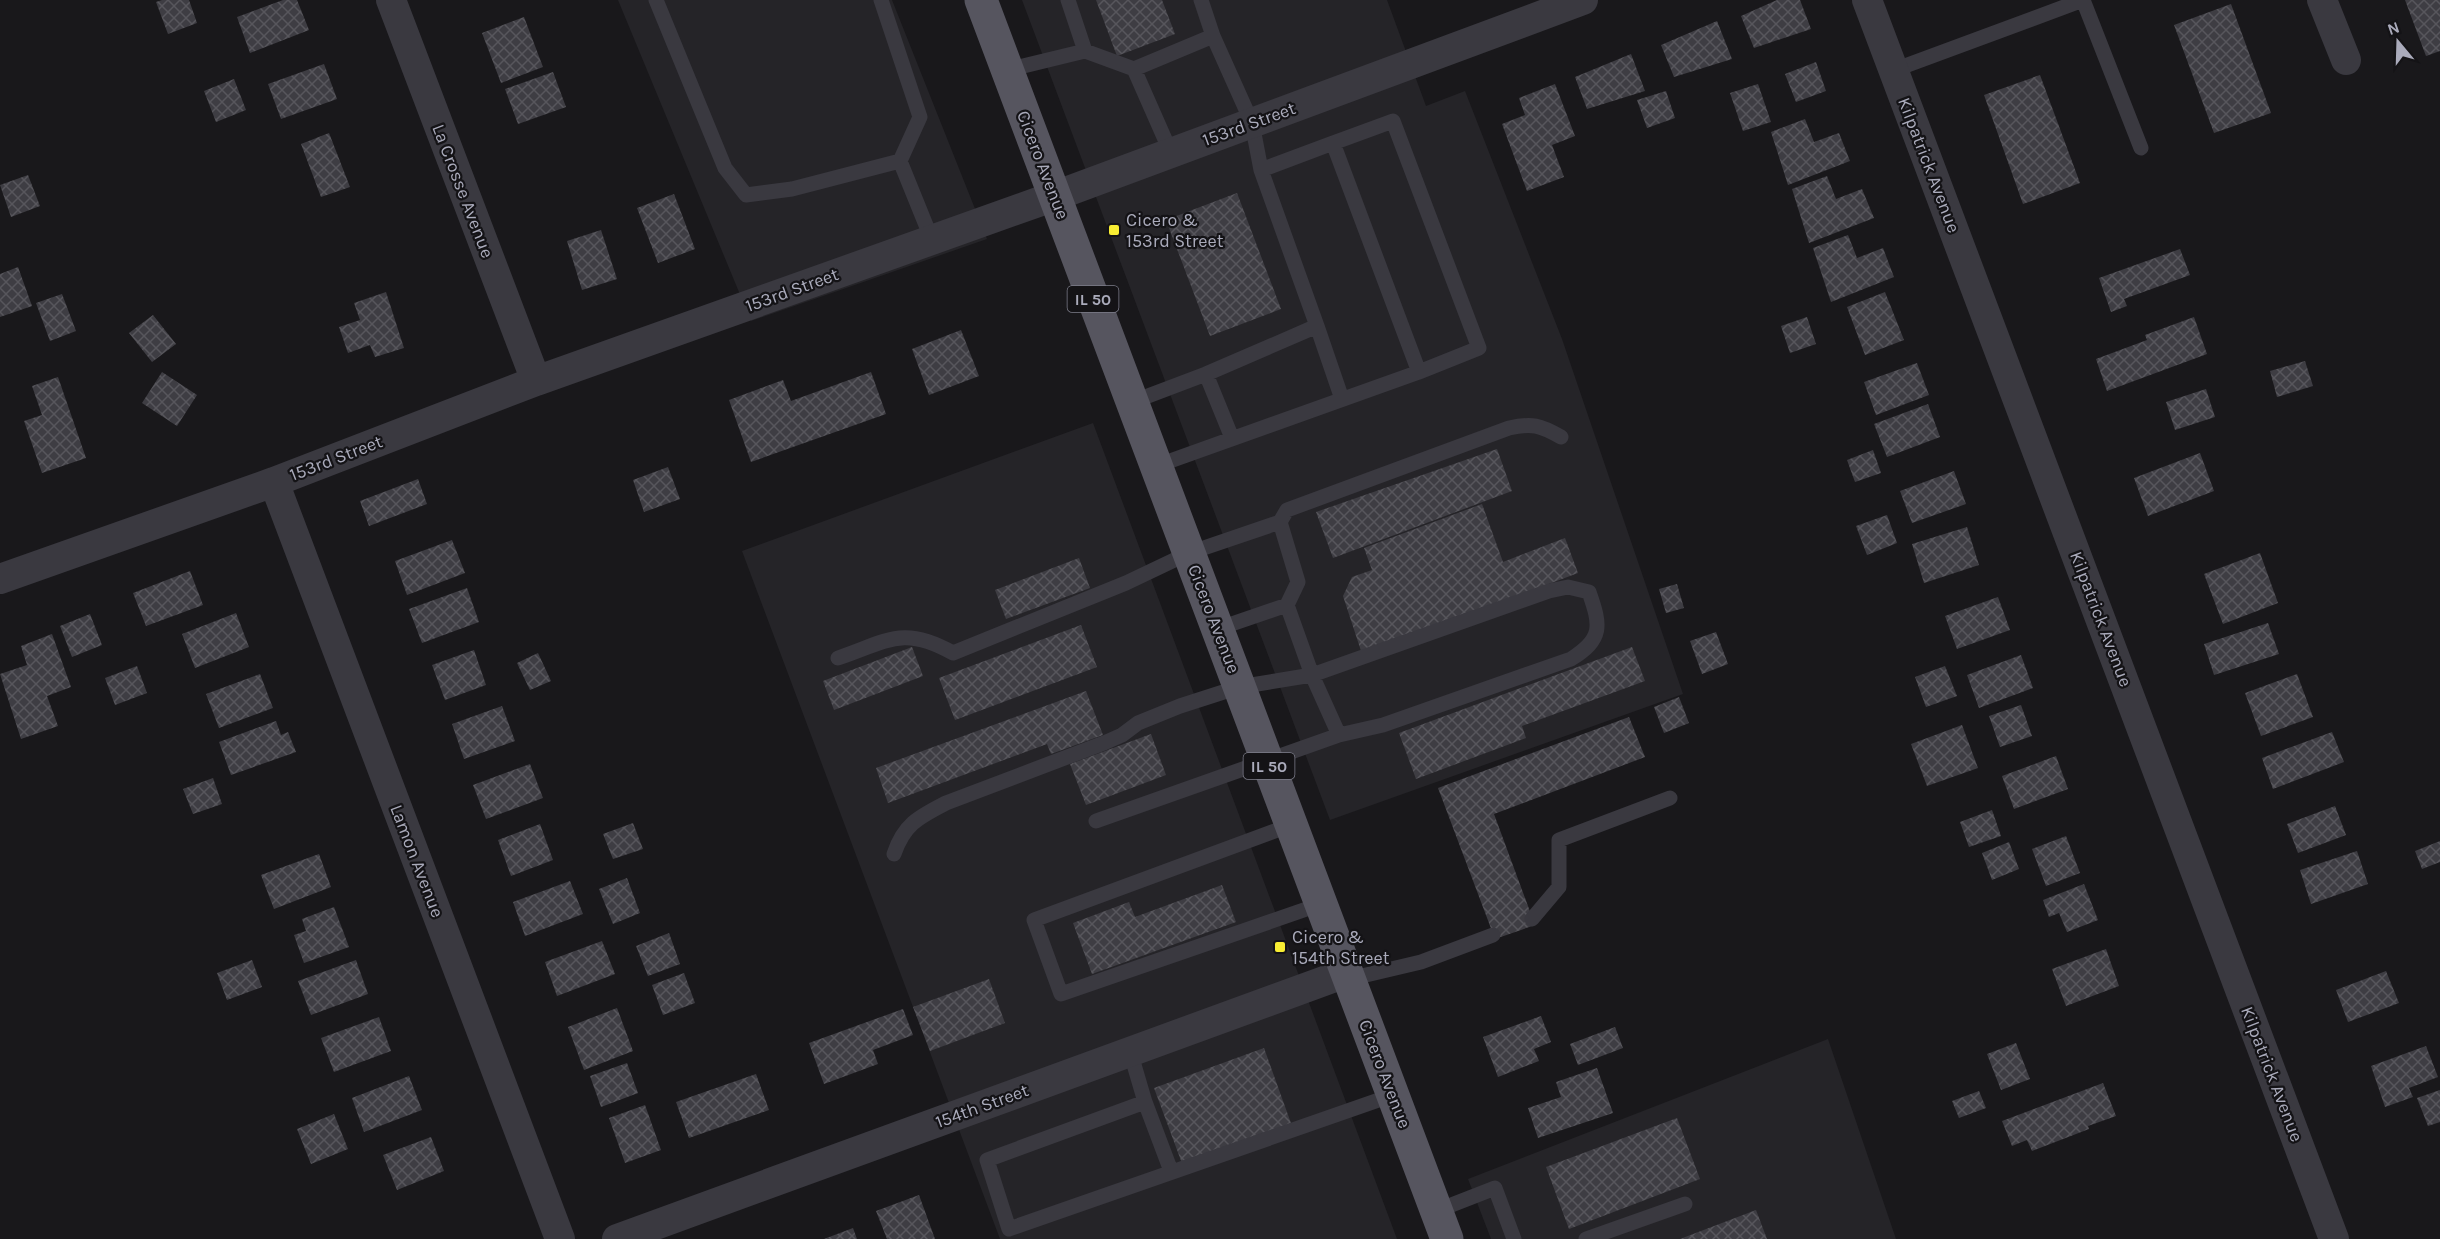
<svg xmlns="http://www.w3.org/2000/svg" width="2440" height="1239" viewBox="0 0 2440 1239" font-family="Karla,sans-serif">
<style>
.built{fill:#252428}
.building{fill:url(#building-cross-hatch)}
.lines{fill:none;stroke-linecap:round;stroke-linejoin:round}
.service{stroke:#3a3940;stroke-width:15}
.minor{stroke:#3a3940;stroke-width:30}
.primary{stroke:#56555f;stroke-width:33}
.poi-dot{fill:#f8ed33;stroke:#141316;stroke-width:2}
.labels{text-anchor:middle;stroke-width:4.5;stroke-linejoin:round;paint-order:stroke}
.shield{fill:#141316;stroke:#7d7d8a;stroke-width:1.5}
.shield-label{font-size:16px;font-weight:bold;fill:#aaabbb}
.street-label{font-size:18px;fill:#aaabbb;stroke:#141316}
.poi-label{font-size:18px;fill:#aaabbb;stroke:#141316;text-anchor:start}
</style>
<defs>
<pattern id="building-cross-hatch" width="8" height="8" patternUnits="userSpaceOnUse" patternTransform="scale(1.5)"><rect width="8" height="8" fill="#3e3d43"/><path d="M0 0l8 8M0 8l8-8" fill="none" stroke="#57565c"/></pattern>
</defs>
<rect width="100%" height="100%" fill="#19181b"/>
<!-- built -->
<path class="built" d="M618,0H892L987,239L751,321Z
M1022,0H1387L1426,106L1465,91L1562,339L1683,694L1330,820Z
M1093,423L1397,1239H1000L742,551Z
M1828,1039L1896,1239H1491L1468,1179Z"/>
<!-- building -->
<path class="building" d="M162,0H189L197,23L168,34L156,2Z
M283,0H297L309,30L250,53L237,17Z
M1096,0H1162L1175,34L1117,56Z
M1777,0H1800L1811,29L1754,48L1741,16Z
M2405,0H2440V51L2426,56Z
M2231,4L2271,113L2214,133L2174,25Z
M524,17L543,67L501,83L482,33Z
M1717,21L1732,59L1674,77L1661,45Z
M1631,54L1645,91L1587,109L1575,77Z
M1816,62L1826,91L1796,102L1785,74Z
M324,64L337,99L281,119L268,84Z
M553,72L566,107L518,124L505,89Z
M2040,75L2080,183L2023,204L1984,95Z
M234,79L246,110L216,122L204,91Z
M1555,84L1575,136L1552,145L1564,177L1527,191L1502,124L1525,115L1519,98Z
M1758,84L1771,122L1743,131L1730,93Z
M1666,91L1675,118L1647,128L1637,100Z
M1805,119L1814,142L1839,133L1850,161L1788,185L1771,132Z
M329,133L350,187L321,197L301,144Z
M28,175L40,206L11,217L0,185Z
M1827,176L1836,199L1862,189L1874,218L1809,243L1792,189Z
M1237,193L1281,309L1210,336L1166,220Z
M674,194L695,249L658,263L637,208Z
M601,230L617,279L582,290L567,241Z
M1848,235L1857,258L1883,248L1894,277L1831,302L1813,248Z
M2180,249L2190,275L2124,299L2127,306L2111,312L2099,278Z
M18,267L32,306L0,317V274Z
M386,292L404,348L375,357L370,345L348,353L339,327L360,320L354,303Z
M1885,292L1904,340L1865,355L1847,307Z
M62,294L76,331L50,341L36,303Z
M153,315L176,344L152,362L129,333Z
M1807,317L1816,344L1790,353L1781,326Z
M2194,317L2207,354L2107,391L2096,359L2147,340L2145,335Z
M961,330L979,376L929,395L912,349Z
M2305,361L2313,386L2277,397L2270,371Z
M1917,363L1929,395L1876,415L1864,382Z
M162,372L197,395L177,426L142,403Z
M871,372L886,414L751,462L729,400L783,380L791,401Z
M58,377L86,458L42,473L24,421L42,415L32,386Z
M2206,389L2215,417L2175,430L2166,402Z
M1928,404L1940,437L1887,457L1874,424Z
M1497,449L1512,491L1333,558L1316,512Z
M1873,450L1881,473L1855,482L1847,460Z
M2200,453L2214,491L2148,516L2134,478Z
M668,467L680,499L644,512L633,480Z
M1954,471L1966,504L1912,523L1900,491Z
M418,479L427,504L369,526L360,501Z
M1482,504L1503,562L1565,538L1578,573L1362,654L1343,596L1352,577L1372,570L1364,548Z
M1887,515L1897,543L1867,555L1856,526Z
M1967,527L1979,565L1924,583L1912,544Z
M452,540L465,573L407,595L395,561Z
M2260,553L2278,603L2223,624L2204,574Z
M1079,558L1090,588L1006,619L995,590Z
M190,571L203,605L146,626L133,593Z
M1677,584L1684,608L1666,613L1659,589Z
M467,588L479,622L422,643L409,609Z
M1998,597L2010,630L1957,649L1945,616Z
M236,613L249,647L195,668L182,634Z
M90,614L102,645L72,657L60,626Z
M2268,623L2279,654L2214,675L2204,644Z
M1081,625L1097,667L955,720L939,678Z
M1716,632L1728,664L1702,674L1690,641Z
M52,634L71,687L47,696L58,726L21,739L0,674L27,665L21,646Z
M912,647L923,676L834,710L823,681Z
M1632,647L1645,681L1522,726L1526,738L1416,779L1399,733Z
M474,650L486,685L445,700L432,665Z
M538,653L551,681L530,690L517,663Z
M2021,655L2033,688L1979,708L1967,675Z
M137,666L147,693L115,705L105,678Z
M1945,666L1957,696L1926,707L1915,677Z
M260,674L273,708L219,728L206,694Z
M2297,674L2313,717L2261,736L2245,693Z
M1086,691L1103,735L1051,754L1047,744L888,803L876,768Z
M1679,697L1689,723L1664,733L1654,707Z
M2021,705L2032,736L2000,747L1989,716Z
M502,706L515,741L464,759L452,724Z
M1629,717L1645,757L1494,814L1535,925L1495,939L1438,788Z
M276,721L281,735L288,732L296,752L231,775L219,742Z
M1962,725L1978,768L1927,786L1911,744Z
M2332,732L2344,762L2273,789L2262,758Z
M1151,734L1166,775L1086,805L1070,764Z
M2056,756L2068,789L2014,809L2002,776Z
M530,764L543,798L486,819L473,785Z
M213,778L222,804L193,814L183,789Z
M2335,806L2346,835L2298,853L2287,824Z
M1992,810L2001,836L1969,847L1960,822Z
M633,823L643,849L613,859L603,834Z
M540,824L553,860L511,876L498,840Z
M2066,836L2080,873L2046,886L2032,849Z
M2440,841V862L2422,869L2415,851Z
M2009,842L2019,869L1992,880L1982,853Z
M2357,851L2368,884L2311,904L2300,870Z
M319,854L331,887L274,909L261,875Z
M627,878L640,913L613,924L599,889Z
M570,881L583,914L525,936L513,902Z
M2084,884L2098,920L2067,932L2059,913L2049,917L2043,900Z
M1222,885L1236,922L1092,974L1073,923L1129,902L1135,917Z
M334,907L349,947L304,963L294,935L306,931L302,919Z
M669,933L680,964L648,976L636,946Z
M602,941L615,974L557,996L545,962Z
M2106,949L2119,986L2066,1006L2052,969Z
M252,960L262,987L227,1000L217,973Z
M356,960L368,994L311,1015L298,981Z
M2386,971L2399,1003L2348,1022L2336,990Z
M684,973L695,1003L663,1015L652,985Z
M989,979L1005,1023L930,1051L913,1007Z
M617,1008L633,1051L584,1070L568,1027Z
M903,1009L913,1035L873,1050L878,1064L824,1084L809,1043Z
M1541,1016L1551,1042L1534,1049L1539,1061L1498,1077L1483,1037Z
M379,1017L391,1051L334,1072L321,1038Z
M1615,1027L1623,1048L1578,1065L1570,1044Z
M2016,1043L2030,1079L2001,1090L1987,1054Z
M2426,1046L2438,1077L2409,1088L2413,1097L2385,1107L2371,1066Z
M1264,1048L1292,1126L1183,1166L1154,1088Z
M627,1063L638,1093L601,1107L590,1076Z
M1597,1068L1613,1113L1538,1138L1528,1108L1561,1097L1556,1082Z
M756,1074L769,1110L689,1138L676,1102Z
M409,1076L422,1110L364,1132L352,1098Z
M2103,1083L2116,1116L2088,1126L2089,1129L2032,1151L2027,1140L2012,1146L2002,1121Z
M2440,1090V1122L2428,1126L2417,1098Z
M1979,1091L1986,1108L1959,1118L1952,1101Z
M645,1105L661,1150L625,1163L609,1118Z
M334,1114L348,1149L311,1164L297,1129Z
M1677,1118L1700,1179L1569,1229L1546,1167Z
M431,1137L444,1171L397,1190L383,1155Z
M919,1195L935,1239H887L876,1211Z
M1756,1210L1767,1239H1680Z
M853,1228L857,1239H824Z"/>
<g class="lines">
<!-- service -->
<path class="service" d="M656,0L725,168L746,195L792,189L900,161L932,240
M881,0L920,117L900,161
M1068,0L1085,51
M1201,0L1213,36
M2083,0L2141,148
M1134,69L1213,36L1252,123L1261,170L1333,143L1419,372L1156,466
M1007,70L1085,51L1134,69L1171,153
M1894,70L2083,0
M1333,143L1393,121L1479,348L1419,372
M1317,326L1342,399
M1132,402L1206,374
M1232,438L1206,374L1317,326L1261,170
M1280,522L1287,510L1509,428C1532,423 1540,425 1561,437
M1217,629L1287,605
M838,658C888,641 903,625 953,653L1126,583L1189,553L1280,522L1298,582L1287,605L1312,675L1339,735
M1291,825L1034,920L1061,994L1321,904
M894,854C904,824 919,817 946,803L1104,743L1122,735L1138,723L1180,706L1239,687L1312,675L1549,591L1568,587L1589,592C1601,626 1603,639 1571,659L1383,725L1339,735L1096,821
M1532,919L1559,887V840L1670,798
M1349,979L1421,962L1493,935
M1130,1051L1145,1102L987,1160L1009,1229L1393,1095
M1145,1102L1171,1171
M1436,1211L1495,1188L1514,1239
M1586,1239L1685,1204"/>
<!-- minor -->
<path class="minor" d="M391,0L536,381
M1867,0L2334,1239
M2322,0L2346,60
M274,482L560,1239
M0,579L274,482L536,381L1055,196L1583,0
M617,1239L1346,973"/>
<!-- primary -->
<path class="primary" d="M981,0L1447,1239"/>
</g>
<!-- markers -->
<g class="poi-dot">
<rect x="1108" y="224" width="12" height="12" rx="3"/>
<rect x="1274" y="941" width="12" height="12" rx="3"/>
</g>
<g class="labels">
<!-- shield labels -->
<g class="shield">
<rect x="1067.5" y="286" width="51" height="26" rx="4.5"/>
<rect x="1243.5" y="753" width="51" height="26" rx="4.5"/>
</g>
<g class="shield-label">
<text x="1093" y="305">IL 50</text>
<text x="1269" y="772">IL 50</text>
</g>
<!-- street labels -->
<g class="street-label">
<text transform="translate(1249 124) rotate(-20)" y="6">153rd Street</text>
<text transform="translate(1043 165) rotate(69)" y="6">Cicero Avenue</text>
<text transform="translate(1929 165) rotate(69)" y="6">Kilpatrick Avenue</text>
<text transform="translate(463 191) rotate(69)" y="6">La Crosse Avenue</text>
<text transform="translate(792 290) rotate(-20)" y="6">153rd Street</text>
<text transform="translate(336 458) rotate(-21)" y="6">153rd Street</text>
<text transform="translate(1214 619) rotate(69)" y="6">Cicero Avenue</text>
<text transform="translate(2101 619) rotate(69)" y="6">Kilpatrick Avenue</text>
<text transform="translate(417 861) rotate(69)" y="6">Lamon Avenue</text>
<text transform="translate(1385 1074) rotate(69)" y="6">Cicero Avenue</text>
<text transform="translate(2272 1074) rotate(69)" y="6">Kilpatrick Avenue</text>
<text transform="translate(982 1106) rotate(-20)" y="6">154th Street</text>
</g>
<!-- poi labels -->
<g class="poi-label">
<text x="1126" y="226">Cicero &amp;<tspan x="1126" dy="21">153rd Street</tspan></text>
<text x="1292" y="943">Cicero &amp;<tspan x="1292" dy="21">154th Street</tspan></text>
</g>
</g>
<!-- north arrow -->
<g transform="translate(2398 42) rotate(341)" stroke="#141316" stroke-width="4.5" paint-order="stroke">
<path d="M0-4.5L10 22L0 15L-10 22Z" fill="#aaabbb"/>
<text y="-9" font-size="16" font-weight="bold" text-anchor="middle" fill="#aaabbb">N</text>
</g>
</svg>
